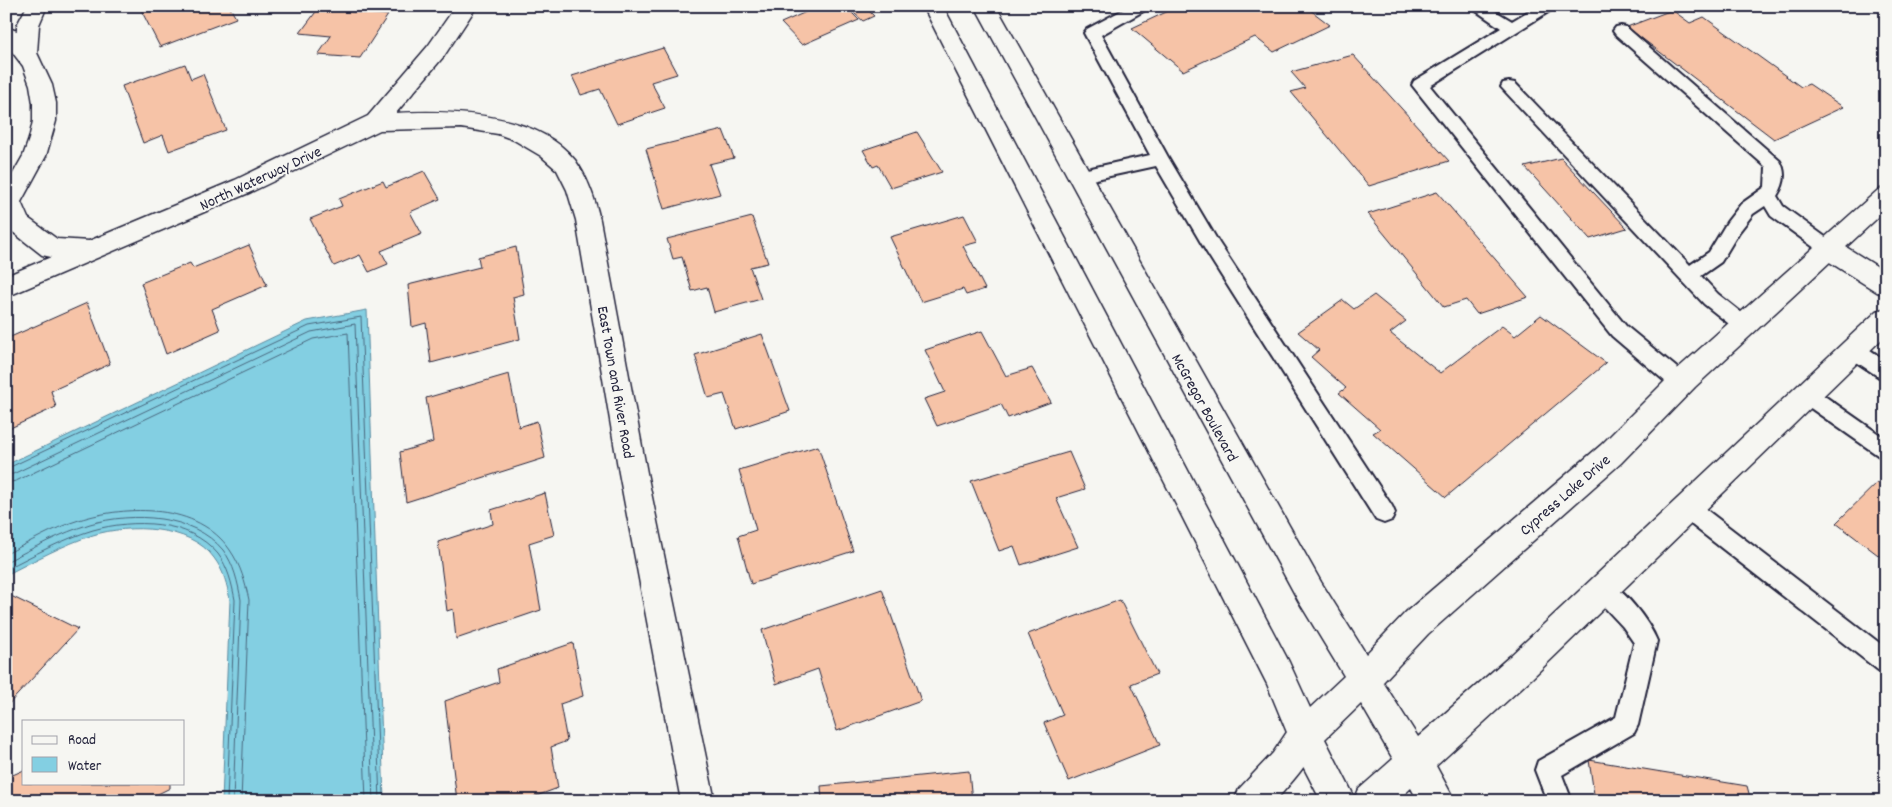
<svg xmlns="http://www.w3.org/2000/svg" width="1892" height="807" viewBox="0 0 1892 807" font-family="Dekko,sans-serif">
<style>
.water{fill:#83cfe2;stroke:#5c8a9f}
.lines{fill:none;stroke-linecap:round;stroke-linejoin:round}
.shore{stroke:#49677e;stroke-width:1}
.building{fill:#f6c3a7;stroke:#22223b}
.service-casing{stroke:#22223b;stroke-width:4}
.minor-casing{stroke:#22223b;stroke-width:3}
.secondary-casing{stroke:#22223b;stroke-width:3}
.service{fill:#f6f6f2;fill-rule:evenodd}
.minor{fill:#f6f6f2;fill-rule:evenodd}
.secondary{fill:#f6f6f2;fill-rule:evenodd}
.labels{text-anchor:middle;stroke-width:4;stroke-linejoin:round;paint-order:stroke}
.street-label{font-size:16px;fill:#22223b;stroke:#f6f6f2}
</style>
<rect width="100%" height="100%" fill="#f6f6f2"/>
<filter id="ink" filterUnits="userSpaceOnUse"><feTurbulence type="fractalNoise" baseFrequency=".02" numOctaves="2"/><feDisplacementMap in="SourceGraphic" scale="10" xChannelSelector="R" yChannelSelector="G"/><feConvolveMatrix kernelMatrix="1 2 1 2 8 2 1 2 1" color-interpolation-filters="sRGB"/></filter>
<g filter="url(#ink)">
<!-- water -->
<path class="water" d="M367,310L384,801H222L230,600C227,585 224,571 214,558C191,525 128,524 93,535C63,545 35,560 6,575V465L307,321Z"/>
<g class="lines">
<!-- shore -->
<path class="shore" d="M6,469L309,326L361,317L380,801
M6,475L13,474L311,332L355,324L373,801
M6,483L16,481L313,339L348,333L366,801
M6,554C30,542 53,528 79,520C127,505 198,503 230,550C241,566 245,582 249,600L241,801
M6,562C33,548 61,533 90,524C132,512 193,514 223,550C234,564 238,583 241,600L233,801
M6,569C34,555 63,539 93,530C133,519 189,519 218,554C228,567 232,584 235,600L227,801"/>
</g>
<!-- building -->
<path class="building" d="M139,6H229L236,18L160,47Z
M799,6H845L859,20L802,45L781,23L806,12Z
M846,6H864L874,16L863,21Z
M1179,6H1305L1330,25L1274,52L1255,37L1183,71L1132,28Z
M318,9L388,15L360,58L318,55L331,36L300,33Z
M1672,10L1690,23L1704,17L1801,87L1809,84L1843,107L1774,139L1627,27Z
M663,48L677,74L651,82L665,108L617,124L600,89L581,95L572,76Z
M1353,55L1449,161L1369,186L1291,92L1305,88L1291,72Z
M185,64L191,79L203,74L226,130L169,151L163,135L143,143L122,86Z
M723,130L734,158L709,164L720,194L664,209L646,149Z
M917,132L942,172L891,188L878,165L873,167L863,150Z
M1561,158L1627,228L1590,239L1525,167Z
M424,171L440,199L410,212L422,234L381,251L388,264L369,272L360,255L334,266L310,219L342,206L339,199L383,181L386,187Z
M1437,192L1528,297L1477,314L1466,300L1444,307L1368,214Z
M964,215L978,242L963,246L985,289L966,295L963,289L921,302L890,237Z
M752,217L768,263L750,267L761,299L714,312L707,287L692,291L682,257L673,259L667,239Z
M249,245L267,285L212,309L220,330L166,354L141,283L190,263L193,268Z
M516,247L524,294L513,297L520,339L431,363L426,323L412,327L408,285L480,267L478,257Z
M1374,295L1406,321L1390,333L1440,373L1502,326L1515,336L1541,315L1606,363L1446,497L1373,433L1380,429L1339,393L1346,388L1311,357L1319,350L1298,332L1343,300L1354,309Z
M87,303L110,364L51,391L56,407L6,430V339Z
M982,331L1006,376L1032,368L1051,402L1008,418L1001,404L937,426L924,399L945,392L925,350Z
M762,334L790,411L736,429L724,394L708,398L695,355Z
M509,374L519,427L537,421L545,458L406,502L400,452L433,442L426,398Z
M818,446L853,551L751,584L738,536L756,530L739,470Z
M1069,452L1085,489L1056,498L1078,547L1021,565L1014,546L999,551L971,481Z
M1884,476L1886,478V561L1836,523Z
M545,493L554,535L529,543L541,610L456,639L453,609L447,611L438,542L493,524L491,510Z
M882,589L921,701L837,731L818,669L776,684L762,630Z
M11,596L78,629L6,707V600Z
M1120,600L1157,674L1131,684L1160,745L1069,781L1044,723L1063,715L1028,634Z
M573,643L583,696L560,704L567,741L551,747L558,788L523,801H457L445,701L499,682L497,669Z
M1589,760L1747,786L1751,801H1595Z
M24,770V783H170V788L154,796V801H6V778Z
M969,771L972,801H822L821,786Z"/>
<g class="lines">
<defs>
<path id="service" d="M1130,6H1149L1147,9L1101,35L1168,157L1219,243L1392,506L1395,513L1392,520L1384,523L1376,520L1207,253L1156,166L1078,183L1072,181L1069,177L1072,173L1078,171L1150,155L1084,33L1087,29Z
M1469,6H1487L1512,21L1537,6H1555L1553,9L1430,86L1626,326L1688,377L1691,383L1688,389L1681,391L1674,389L1612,336L1412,85L1414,81L1501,28Z
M1621,26L1626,27L1780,161C1787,173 1784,185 1777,196L1783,206L1835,244L1838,249L1835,254L1829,256L1823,254L1771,216L1765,206L1753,214L1739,232L1721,262L1701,276L1718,294L1752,321L1755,326L1752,331L1745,334L1738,331L1704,304L1501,87L1503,83L1509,82L1515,83L1690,265L1709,252L1727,222L1741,204L1765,187L1766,167L1616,35L1613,31L1616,27Z
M1853,341L1860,343L1886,361V379L1879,377L1846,355L1843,349L1846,343Z
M1806,386L1813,388L1886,439V459L1879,456L1799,400L1796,394L1799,388Z
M1687,498L1695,501L1886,648V673L1878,670L1679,515L1676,508L1679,501Z
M1602,579C1622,586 1649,621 1657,641L1638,725L1634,733L1562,775L1572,801H1547L1535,770L1538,761L1616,717L1634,643L1623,627L1594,596L1591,589L1594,582Z"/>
<path id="minor" d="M27,6H47L39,25L37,53L52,85L56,103V121L46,156L21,202L28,218L57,239L89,241L235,180L368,116L428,46L456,6H477L444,56L396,113C452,110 537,112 575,160C588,178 595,199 600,220L647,473L715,801H681L619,473L576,220L567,190L557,170L541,156L514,140L498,134L461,128L380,130L251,192L6,297V276L51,257L42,255L9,229L6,224V186L23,156L29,139L33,121V103L30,85L23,66L6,44V27L17,31V25Z
M1829,240L1838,242L1886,272V295L1877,292L1820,256L1817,249L1820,242Z
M1305,718L1317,723L1322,735C1311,761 1293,781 1275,801H1234L1239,789L1273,753L1293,723Z"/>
<path id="secondary" d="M923,6H943L1289,662L1310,708L1344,676L1299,602L975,6H996L1321,582L1366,654L1406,612L1601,445L1675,371L1878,190L1886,187V210L1695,387L1621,463L1428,634L1383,682L1418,737L1510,656L1877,311L1886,308V335L1532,678L1436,766L1455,801H1418L1411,788L1397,801H1321L1293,747L1267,684ZM1361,704L1393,759L1359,789L1355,798L1325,739Z"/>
</defs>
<!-- service casing -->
<use href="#service" class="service-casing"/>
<!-- minor casing -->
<use href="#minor" class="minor-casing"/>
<!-- secondary casing -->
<use href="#secondary" class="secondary-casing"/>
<!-- service -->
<use href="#service" class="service"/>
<!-- minor -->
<use href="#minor" class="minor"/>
<!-- secondary -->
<use href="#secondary" class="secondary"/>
</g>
</g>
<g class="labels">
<!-- street labels -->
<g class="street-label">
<text transform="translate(260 177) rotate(-25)" y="6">North Waterway Drive</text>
<text transform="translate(617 382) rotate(80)" y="6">East Town and River Road</text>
<text transform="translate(1206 407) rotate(61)" y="6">McGregor Boulevard</text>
<text transform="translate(1564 494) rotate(-41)" y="6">Cypress Lake Drive</text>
</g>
</g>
<!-- margin -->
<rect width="1892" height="807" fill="none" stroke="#f6f6f2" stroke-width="25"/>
<rect x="12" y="12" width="1867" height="782" fill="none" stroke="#22223b" stroke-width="2" filter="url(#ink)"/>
<!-- legend -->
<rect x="22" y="720" width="162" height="65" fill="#f6f6f2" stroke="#a1a1a9"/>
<rect x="32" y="736" width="25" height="8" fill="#f6f6f2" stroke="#a1a1a9"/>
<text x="68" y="744" font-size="15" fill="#22223b">Road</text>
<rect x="32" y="757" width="25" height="15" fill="#83cfe2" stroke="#a1a1a9"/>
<text x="68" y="770" font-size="15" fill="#22223b">Water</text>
</svg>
